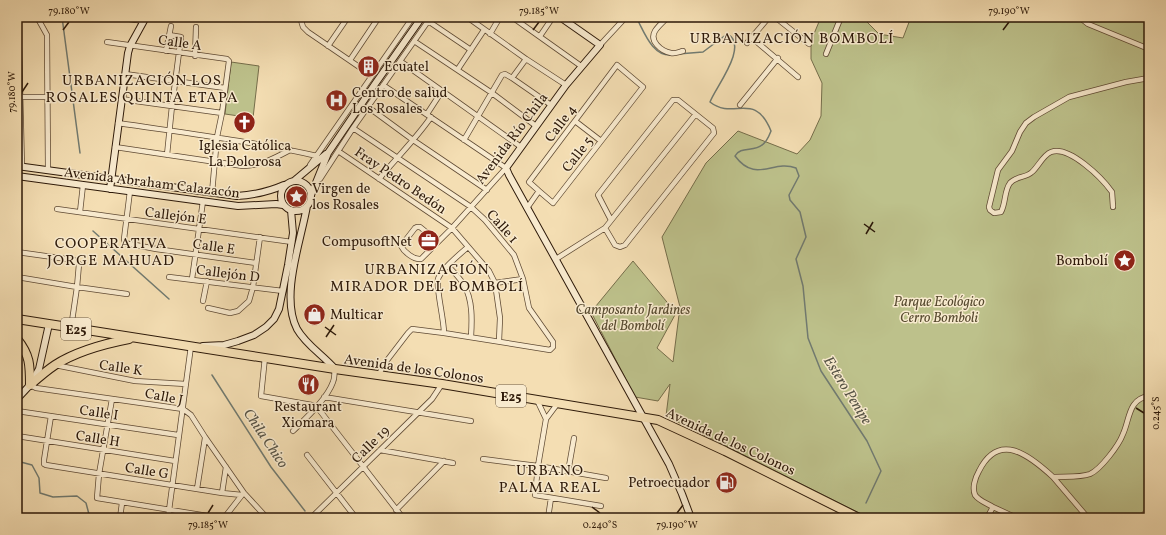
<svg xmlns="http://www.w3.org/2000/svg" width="1166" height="535" viewBox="0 0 1166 535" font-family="Vollkorn,serif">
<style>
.green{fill:#bdc18b;stroke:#756d4a}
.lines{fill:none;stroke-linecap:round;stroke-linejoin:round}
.stream{stroke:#717a70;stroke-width:1.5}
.street-casing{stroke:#5f4a34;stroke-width:6}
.secondary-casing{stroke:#2d1909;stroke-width:8}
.highway-casing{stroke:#2d1909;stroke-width:10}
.street{stroke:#f8eace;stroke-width:4.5}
.secondary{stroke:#f8eace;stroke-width:6}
.highway{stroke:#f4deb3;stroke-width:8}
.ticks{fill:none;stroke:#2d1909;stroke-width:1.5}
.labels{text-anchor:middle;stroke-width:3;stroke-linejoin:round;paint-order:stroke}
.shield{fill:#f8eace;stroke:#6a5844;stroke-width:1}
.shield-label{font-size:13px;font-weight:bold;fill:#2d1909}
.street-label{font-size:14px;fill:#2d1909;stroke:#f8eace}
.poi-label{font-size:14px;fill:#2d1909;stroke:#f8eace;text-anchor:start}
.park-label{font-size:14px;font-style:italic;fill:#584b30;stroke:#f8eace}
.neighbourhood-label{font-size:15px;letter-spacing:1px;fill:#2d1909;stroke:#f8eace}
.water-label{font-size:15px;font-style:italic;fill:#555245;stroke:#f8eace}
.neatline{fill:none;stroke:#2d1909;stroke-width:1.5}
.ticks-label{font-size:10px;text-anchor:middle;fill:#2d1909}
</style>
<rect width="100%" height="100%" fill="#f4deb3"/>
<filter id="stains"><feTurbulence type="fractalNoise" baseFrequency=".005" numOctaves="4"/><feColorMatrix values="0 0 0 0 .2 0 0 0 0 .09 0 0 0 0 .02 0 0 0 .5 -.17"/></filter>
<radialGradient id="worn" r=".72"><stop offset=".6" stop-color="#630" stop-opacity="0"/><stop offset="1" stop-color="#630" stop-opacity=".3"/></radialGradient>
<!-- green -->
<path class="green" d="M821,17H862L879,34L903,38L911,17H1149V505L1137,518H869L666,416L670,384L658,401L635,397L591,312L633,261L676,313L657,348L673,362L680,307L662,237L706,163L738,131L797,154L810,140L821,116L822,83L811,59V41Z
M231,62L259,66L253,118L225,114Z"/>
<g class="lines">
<!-- stream -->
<path class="stream" d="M62,17L80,153
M636,17C644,31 652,57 672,55
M678,54L703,52L727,34C750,45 715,88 710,102C734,121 754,90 771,131C769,136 767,142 762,145C754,152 740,146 735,156C756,184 773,159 796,168L799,176L789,195L790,200L800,212L806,237L796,259L803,286L808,338L821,371L867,441L881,471L866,503
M93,231L169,299
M212,375L271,467L305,511
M17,461L32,465L39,478L40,493L53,497L77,496L86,503L90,518"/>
<defs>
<path id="street" d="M37,17L47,35L48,170
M114,17L144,21
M300,17L303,27L308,32L371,75
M467,17L526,59L566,85
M512,17L581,66
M668,17C664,21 658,26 655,31C649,41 661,51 671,53C675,54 679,52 683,51
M775,17L809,44
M1079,17L1088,24L1149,49
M17,20L20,17
M428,21L471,50
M490,34L500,17
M540,36L553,17
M17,37L19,46L22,167
M751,37L798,77
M414,41L492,93L536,126
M107,42L227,59L229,61L222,113L217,137L212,193
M747,43L769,17
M600,45L626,17
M328,46L348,17
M166,51L171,26
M826,54L841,17
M195,56L196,27
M350,60L379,17
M400,61L521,147
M458,69L484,30
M125,74L225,88
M512,78L551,105
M383,85L506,168L452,228L421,259C414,260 404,252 401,246L415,228L417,227H420L437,241
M17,97H48
M121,99L222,113
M740,105L778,58
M368,107L413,140L487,190
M427,114L442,91
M575,121L601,141
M118,123C185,133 251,141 317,156
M353,128L471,207L485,220L514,255L523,279L529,308L553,342V347L550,350L444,333L412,329L408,333L385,363L378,376
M464,140L502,75L505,74L512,78L526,59
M115,147L243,166C260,166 275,158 290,150
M338,151L452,228L489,271L495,283L500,318L499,341
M167,155L172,106L181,37L169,35
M310,165L413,17
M320,179L353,128L431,17
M379,179C396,158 416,139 431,117
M130,191L124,239L125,243L156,249L256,263
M1113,207L1112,192C1102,178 1069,145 1051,152C1043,155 1038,167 1032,172C1026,178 1016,176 1010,183C1004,191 1006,203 1001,212L994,213L990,210L989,207L998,170L1012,151L1020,132L1026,123L1034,117L1069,97L1126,82L1149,78
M527,208L539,191L553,203L643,87L617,65L529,182L539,191
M57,209L292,242
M80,212L83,185
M605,228L615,245L620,247L625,245L714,133L713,128L678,100H673L598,195L611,220
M17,252L74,260L79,264L77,287L71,328
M556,259L605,228L695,115
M448,266C454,272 460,278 464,285C473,300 472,321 471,337
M17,277L77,287L127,294
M169,277L283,291
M192,279L203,201
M495,283L523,279
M203,301L207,281
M208,308L230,313L238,311L249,301L253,287L260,237
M444,333C444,319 436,289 438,279C441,269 460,254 468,247
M265,357L261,396L312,405L317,407L403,518
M55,365L135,381L186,384
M30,385L36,388L183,409L191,415L205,437L244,493L267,518
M324,397L471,421
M112,399L99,474L97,498L220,518
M537,400L546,419L538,466L535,495L601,506
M17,411L178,435
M51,416L44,460V464L46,465L222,493L242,495L244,493
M546,419L558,403
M293,431C306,418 327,399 333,382C335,378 334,373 335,369
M17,436L175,461
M380,450L453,463
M307,455L356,518
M483,459L538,466L606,478
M568,472L574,438
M1053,477L1088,518
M197,489L205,438
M222,493L226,467
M993,507L1017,518
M396,510L444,461
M17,513L24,518
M120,518L122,503
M168,518L191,346
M224,518L242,495
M311,518L432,399L442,384
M548,518L551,498
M987,518L993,507C987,503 979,501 975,495C972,488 975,478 979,471C999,431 1029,455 1053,477C1064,476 1079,478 1090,474C1101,469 1119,445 1123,434C1130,419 1128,399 1149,396"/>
<path id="secondary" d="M560,17L600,45L566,85L506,168L509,175L669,464L682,494L691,518
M17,166L237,196C255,195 268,192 284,185
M17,176L238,206L276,204L283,205
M295,180L326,154
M281 196a15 15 0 1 1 30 0a15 15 0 1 1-30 0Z
M110,189L128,53L130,46L146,17
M311,195L328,153L375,84L422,17
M307,206C301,241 280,296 297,329C306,345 323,355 335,369
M203,346L224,345L238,341L254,335L266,327L274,319L279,309L288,265L293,233L291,210
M17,399L30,385L39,369L49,324"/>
<path id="highway" d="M17,319L335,369L442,384L658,420L725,451L859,518
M17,339C30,355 30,365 30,385
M30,385C38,378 46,371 55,365C77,351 103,344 129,339"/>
</defs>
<!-- street casing -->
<use href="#street" class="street-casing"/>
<!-- secondary casing -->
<use href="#secondary" class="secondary-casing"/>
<!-- highway casing -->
<use href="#highway" class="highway-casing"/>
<!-- street -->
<use href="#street" class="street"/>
<!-- secondary -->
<use href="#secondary" class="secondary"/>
<!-- highway -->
<use href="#highway" class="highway"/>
</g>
<!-- ticks -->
<path class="ticks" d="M63,30L69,22M533,30L539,22M1003,30L1009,22M22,92L28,83M864,224L875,232M866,234L873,222M325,327L336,335M326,337L334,325M1136,408L1144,413M592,507L600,513M208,513L213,505M677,513L683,505"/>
<!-- icons -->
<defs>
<symbol id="building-disc" viewBox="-11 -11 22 22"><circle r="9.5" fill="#8f2418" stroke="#f8eace"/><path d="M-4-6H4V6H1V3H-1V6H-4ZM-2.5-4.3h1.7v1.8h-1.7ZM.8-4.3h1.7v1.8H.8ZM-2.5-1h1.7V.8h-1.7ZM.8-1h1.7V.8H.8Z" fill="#fff"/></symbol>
<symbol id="hospital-disc" viewBox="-11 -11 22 22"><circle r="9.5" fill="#8f2418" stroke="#f8eace"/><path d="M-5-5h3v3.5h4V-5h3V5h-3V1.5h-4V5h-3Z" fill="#fff"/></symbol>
<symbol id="church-disc" viewBox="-11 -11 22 22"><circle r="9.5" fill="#8f2418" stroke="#f8eace"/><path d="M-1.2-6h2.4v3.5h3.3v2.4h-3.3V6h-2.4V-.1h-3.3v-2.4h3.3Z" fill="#fff"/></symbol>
<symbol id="sight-disc" viewBox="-11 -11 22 22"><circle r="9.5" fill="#8f2418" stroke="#f8eace"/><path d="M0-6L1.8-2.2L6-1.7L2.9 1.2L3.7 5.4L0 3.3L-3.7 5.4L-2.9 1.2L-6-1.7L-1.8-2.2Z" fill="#fff"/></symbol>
<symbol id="office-disc" viewBox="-11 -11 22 22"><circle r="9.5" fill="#8f2418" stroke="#f8eace"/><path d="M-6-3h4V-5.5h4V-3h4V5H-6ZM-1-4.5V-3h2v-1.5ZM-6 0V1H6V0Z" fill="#fff"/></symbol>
<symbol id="shop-disc" viewBox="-11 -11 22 22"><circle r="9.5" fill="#8f2418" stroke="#f8eace"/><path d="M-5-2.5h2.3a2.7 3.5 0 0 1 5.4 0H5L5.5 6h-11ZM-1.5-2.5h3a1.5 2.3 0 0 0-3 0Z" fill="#fff"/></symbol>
<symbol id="restaurant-disc" viewBox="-11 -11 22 22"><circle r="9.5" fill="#8f2418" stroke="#f8eace"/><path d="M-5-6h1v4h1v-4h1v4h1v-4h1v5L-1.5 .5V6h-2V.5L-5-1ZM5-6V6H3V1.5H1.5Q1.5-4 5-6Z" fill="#fff"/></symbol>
<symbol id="fuel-disc" viewBox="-11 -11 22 22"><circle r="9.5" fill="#8f2418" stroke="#f8eace"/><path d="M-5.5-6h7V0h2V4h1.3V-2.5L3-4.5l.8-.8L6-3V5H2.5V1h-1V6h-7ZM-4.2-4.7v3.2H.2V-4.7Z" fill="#fff"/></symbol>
</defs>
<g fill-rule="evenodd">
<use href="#building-disc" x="356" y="54" width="25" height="25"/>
<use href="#hospital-disc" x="324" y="88" width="25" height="25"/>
<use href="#church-disc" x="232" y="110" width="25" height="25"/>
<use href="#sight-disc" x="284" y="184" width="25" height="25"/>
<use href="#office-disc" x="416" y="228" width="25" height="25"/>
<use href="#sight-disc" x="1112" y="248" width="25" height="25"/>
<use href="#shop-disc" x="302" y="302" width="25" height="25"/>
<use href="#restaurant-disc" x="296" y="372" width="25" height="25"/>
<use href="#fuel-disc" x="714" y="470" width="25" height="25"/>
</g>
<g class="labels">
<!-- shield labels -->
<g class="shield">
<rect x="61" y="318" width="30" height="22" rx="3"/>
<rect x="496" y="385" width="30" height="22" rx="3"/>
</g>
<g class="shield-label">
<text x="76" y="334">E25</text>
<text x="511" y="401">E25</text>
</g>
<!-- street labels -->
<g class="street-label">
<text transform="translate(180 42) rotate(8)" y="5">Calle A</text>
<text transform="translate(560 123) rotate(-53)" y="5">Calle 4</text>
<text transform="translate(511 138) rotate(-53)" y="5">Avenida Río Chila</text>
<text transform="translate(577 154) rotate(-52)" y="5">Calle 5</text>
<text transform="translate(401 180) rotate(34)" y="5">Fray Pedro Bedón</text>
<text transform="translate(152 182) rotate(7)" y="5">Avenida Abraham Calazacón</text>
<text transform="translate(176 215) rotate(7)" y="5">Callejón E</text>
<text transform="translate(503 226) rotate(48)" y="5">Calle 1</text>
<text transform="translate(214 246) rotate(8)" y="5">Calle E</text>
<text transform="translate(228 273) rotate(7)" y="5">Callejón D</text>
<text transform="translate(121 367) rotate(8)" y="5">Calle K</text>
<text transform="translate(414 368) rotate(8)" y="5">Avenida de los Colonos</text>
<text transform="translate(164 396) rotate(11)" y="5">Calle J</text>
<text transform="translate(99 412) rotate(8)" y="5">Calle I</text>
<text transform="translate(98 438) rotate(9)" y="5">Calle H</text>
<text transform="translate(731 441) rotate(25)" y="5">Avenida de los Colonos</text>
<text transform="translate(370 444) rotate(-45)" y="5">Calle 19</text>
<text transform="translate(147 470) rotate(9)" y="5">Calle G</text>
</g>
<!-- poi labels -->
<g class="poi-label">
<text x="384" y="71">Ecuatel</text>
<text x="352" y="97">Centro de salud<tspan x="352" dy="16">Los Rosales</tspan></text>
<text x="245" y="150" text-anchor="middle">Iglesia Católica<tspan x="245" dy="16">La Dolorosa</tspan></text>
<text x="312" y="193">Virgen de<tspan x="312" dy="16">los Rosales</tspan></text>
<text x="412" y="246" text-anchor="end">CompusoftNet</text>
<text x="1108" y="265" text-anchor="end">Bombolí</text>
<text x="330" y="319">Multicar</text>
<text x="308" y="411" text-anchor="middle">Restaurant<tspan x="308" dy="16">Xiomara</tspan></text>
<text x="710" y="487" text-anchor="end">Petroecuador</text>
</g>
<!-- park labels -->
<g class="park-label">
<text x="939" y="306">Parque Ecológico<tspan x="939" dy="16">Cerro Bomboli</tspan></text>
<text x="633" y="314">Camposanto Jardines<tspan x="633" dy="16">del Bombolí</tspan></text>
</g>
<!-- neighbourhood labels -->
<g class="neighbourhood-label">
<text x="792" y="43">URBANIZACIÓN BOMBOLÍ</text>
<text x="142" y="85">URBANIZACIÓN LOS<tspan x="142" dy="17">ROSALES QUINTA ETAPA</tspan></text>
<text x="111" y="248">COOPERATIVA<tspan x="111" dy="17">JORGE MAHUAD</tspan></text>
<text x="427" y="274">URBANIZACIÓN<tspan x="427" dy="17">MIRADOR DEL BOMBOLÍ</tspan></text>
<text x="550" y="475">URBANO<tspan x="550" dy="17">PALMA REAL</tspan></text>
</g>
<!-- water labels -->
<g class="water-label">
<text transform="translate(848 390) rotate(58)" y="5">Estero Penipe</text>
<text transform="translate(266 438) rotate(56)" y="5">Chila Chico</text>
</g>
</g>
<!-- margin -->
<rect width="1166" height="535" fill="none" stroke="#f4deb3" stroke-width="44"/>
<rect x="22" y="22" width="1122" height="491" class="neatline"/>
<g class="ticks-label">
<text x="69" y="14">79.180°W</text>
<text x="539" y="14">79.185°W</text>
<text x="1009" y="14">79.190°W</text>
<text transform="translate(11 92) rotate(-90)" y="4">79.180°W</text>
<text transform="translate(1155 413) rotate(-90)" y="4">0.245°S</text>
<text x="208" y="528">79.185°W</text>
<text x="600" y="528">0.240°S</text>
<text x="677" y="528">79.190°W</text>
</g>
<rect width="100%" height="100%" filter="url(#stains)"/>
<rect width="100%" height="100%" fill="url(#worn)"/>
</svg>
